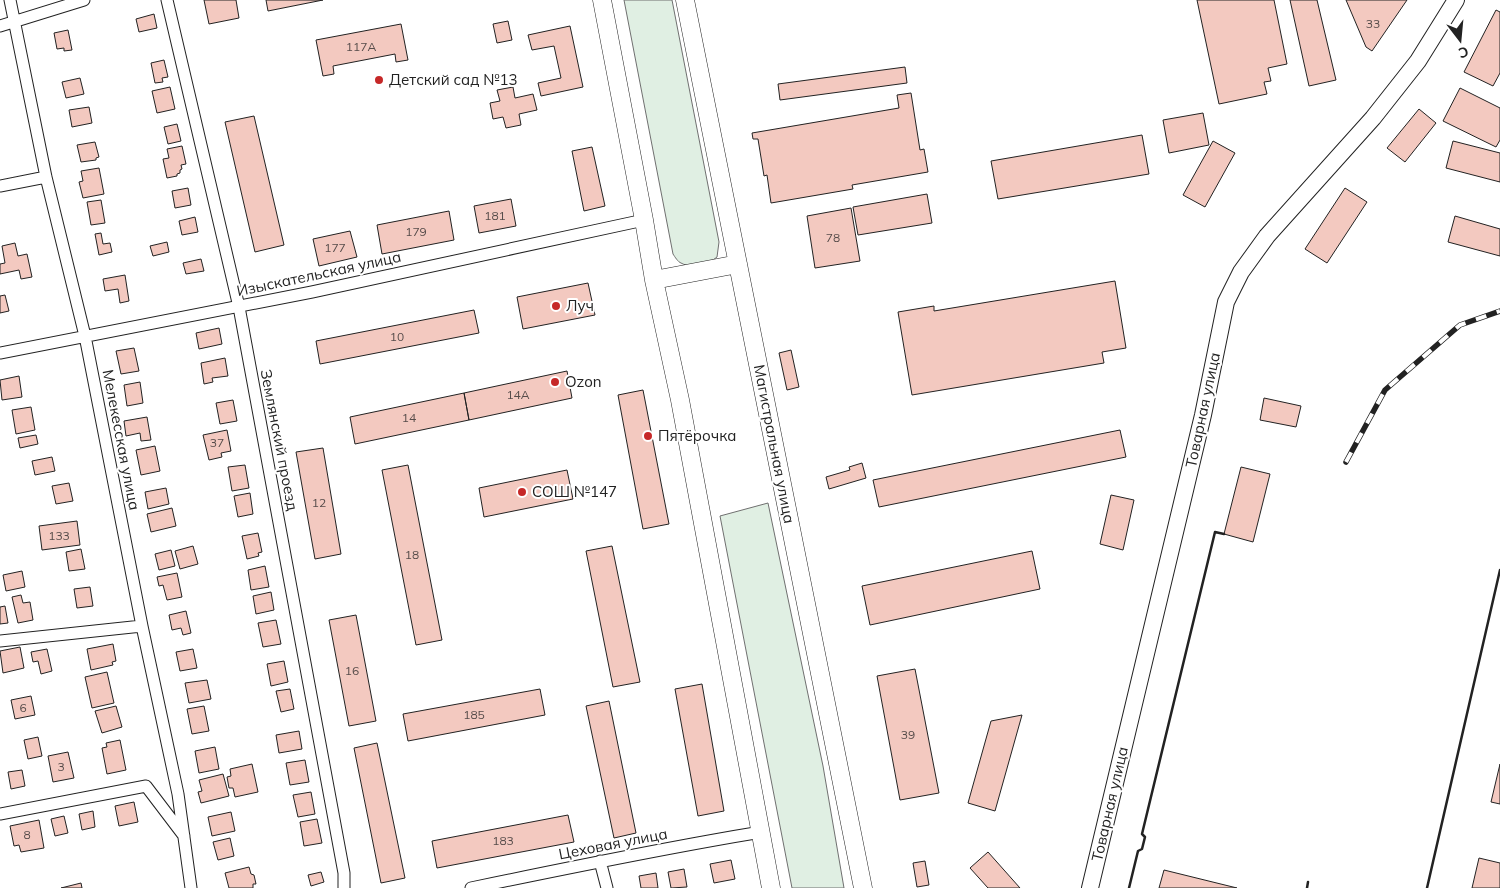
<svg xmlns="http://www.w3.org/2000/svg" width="1500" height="888" viewBox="0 0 1500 888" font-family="Mulish,sans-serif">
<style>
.green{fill:#e0efe3;stroke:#6f6f6f}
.building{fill:#f3c9c0;stroke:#222}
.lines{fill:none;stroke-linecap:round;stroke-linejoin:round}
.street-casing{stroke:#222;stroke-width:13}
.secondary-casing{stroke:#222;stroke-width:18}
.primary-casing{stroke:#222;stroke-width:19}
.street{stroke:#fff;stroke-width:11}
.secondary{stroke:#fff;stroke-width:16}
.primary{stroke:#fff;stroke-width:18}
.rail-casing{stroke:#222;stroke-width:5.5}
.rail{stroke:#fff;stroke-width:4;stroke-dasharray:11;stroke-linecap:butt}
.wall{stroke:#222;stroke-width:2.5}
.poi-dot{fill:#c62828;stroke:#fff;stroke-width:2}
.labels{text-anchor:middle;stroke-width:4;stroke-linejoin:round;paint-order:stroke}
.number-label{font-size:12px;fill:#564c4a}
.poi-label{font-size:15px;fill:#222;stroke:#fff;text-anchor:start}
.street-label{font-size:15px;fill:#222;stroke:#fff}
</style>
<rect width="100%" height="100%" fill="#fff"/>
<!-- green -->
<path class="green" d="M624,0H672L719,242L717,257C707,265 694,270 681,263C678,262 675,257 673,254Z
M768,503L823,766L844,888H792L720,516Z"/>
<!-- building -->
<path class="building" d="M204,0H236L239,18L209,24Z
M266,0H323L268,11Z
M1197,0H1274L1287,64L1268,68L1271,81L1264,82L1267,94L1219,104Z
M1290,0H1317L1336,80L1309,86Z
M1346,0H1407L1372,51L1366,47Z
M1496,10L1500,12V73L1493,86L1464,72Z
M154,14L157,28L139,32L136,19Z
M508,21L512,40L497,43L493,24Z
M401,24L408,60L396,62L395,54L333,66L334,74L323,76L316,40Z
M570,26L583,87L541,96L538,83L561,78L554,46L532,50L528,35Z
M68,30L72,50L64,51V48L57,49L54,33Z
M164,60L168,77L162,78L163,82L155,83L151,63Z
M905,67L907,83L780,100L778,84Z
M80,78L84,94L66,98L62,82Z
M170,87L175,109L157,113L152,91Z
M513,87L515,98L533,94L537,110L519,114L521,125L506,128L503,117L493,119L490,103L500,101L497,90Z
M1460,88L1500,108V140L1496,147L1443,121Z
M911,93L920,150L924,149L928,172L852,185L853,189L771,203L767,175L764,176L758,139H753L752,133L899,108L897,95Z
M89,107L92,123L72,127L69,110Z
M1419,109L1436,123L1405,162L1387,148Z
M1203,113L1209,145L1169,153L1163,120Z
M254,116L284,245L255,252L225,122Z
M177,124L181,141L168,144L164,127Z
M1142,135L1149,174L998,199L991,161Z
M1213,141L1235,153L1205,207L1183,195Z
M1453,141L1500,153V182L1446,168Z
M95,142L99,157L96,158V160L81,162L77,145Z
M182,146L186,164L181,165L182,169L180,170V173L177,174V176L167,178L163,159L169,158L167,149Z
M592,147L605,206L584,211L572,151Z
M99,168L104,194L83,198L79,182L83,181L81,171Z
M188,188L191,205L175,208L172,191Z
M1345,188L1367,202L1327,263L1305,249Z
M927,194L932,223L858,235L853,207Z
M511,199L516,226L479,233L474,206Z
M101,200L105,223L91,225L87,202Z
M851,208L860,261L815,268L807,216Z
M449,211L454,240L382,254L377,225Z
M1455,216L1500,229V256L1448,242Z
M195,217L198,232L182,235L179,221Z
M350,231L357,257L319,266L313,239Z
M101,233L103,244L110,243L112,252L99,255L95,234Z
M167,242L169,252L153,256L150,246Z
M15,243L18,256L27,254L32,277L21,279L19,270L0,274V264L5,263L2,246Z
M201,259L204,271L186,274L183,263Z
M125,275L129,301L120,303L118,289L105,291L103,279Z
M1115,281L1126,348L1102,352L1104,363L912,395L898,312L934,306V311Z
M588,283L595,315L523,329L517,297Z
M5,295L9,311L0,313V296Z
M474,310L479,333L320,364L316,341Z
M219,328L222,344L199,349L196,333Z
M134,348L139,371L121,374L116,351Z
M791,350L799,387L787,390L779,353Z
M225,358L228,376L212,378L213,382L204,384L201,363Z
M567,371L572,398L469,420L464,393Z
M19,376L22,397L2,400L0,380Z
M140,382L143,403L127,406L124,385Z
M643,390L669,524L643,529L618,395Z
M464,393L469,420L355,444L350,417Z
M1264,398L1301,406L1296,427L1260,420Z
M233,400L237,421L220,424L216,403Z
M31,407L35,430L16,434L12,410Z
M147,417L151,440L141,441L140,433L126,436L124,421Z
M227,430L231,451L221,453L222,457L209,460L203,435Z
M1120,430L1126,457L879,507L873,480Z
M36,435L38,444L20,448L18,438Z
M155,446L160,471L141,475L136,450Z
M323,448L341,554L315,559L296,452Z
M52,457L55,471L35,475L32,461Z
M862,463L866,478L829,489L826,477L850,470L849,467Z
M245,465L249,488L232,491L228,467Z
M408,465L442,640L416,645L382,470Z
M1241,467L1270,474L1253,542L1224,534Z
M567,470L573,499L484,517L479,488Z
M69,483L73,501L56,504L52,486Z
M166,488L169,504L148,509L145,492Z
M250,493L253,514L238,517L234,496Z
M1111,495L1134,500L1123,550L1100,544Z
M172,508L176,526L151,532L147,514Z
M77,521L80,545L42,550L39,526Z
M258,533L262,552L258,553L259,556L247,559L242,536Z
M193,546L198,564L180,569L175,551Z
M612,546L640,682L613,687L586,551Z
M81,549L85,569L69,571L66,552Z
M171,550L175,566L159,570L155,554Z
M1032,551L1040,589L870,625L862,586Z
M265,566L269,587L251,590L248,570Z
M22,571L25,587L6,591L3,575Z
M177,573L182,597L167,600L163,585L159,586L157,577Z
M90,587L93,606L77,608L74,589Z
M271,592L274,610L256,614L253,596Z
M21,595L23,603L30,602L33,620L18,623L12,597Z
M5,606L8,623L0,624V607Z
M186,611L191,633L183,635L181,628L172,630L169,615Z
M356,615L376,721L349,726L329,620Z
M276,620L281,644L263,647L258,623Z
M113,644L116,661L112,662L113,665L91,670L87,649Z
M20,647L24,668L3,673L0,651Z
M47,649L52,671L41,674L38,661L33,662L31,652Z
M193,649L197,668L180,671L176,652Z
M284,661L288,682L271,686L267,664Z
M915,669L939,793L900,800L877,676Z
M107,672L114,703L92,708L85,677Z
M207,680L211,699L189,703L185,683Z
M702,684L724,811L698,816L675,689Z
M290,689L294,709L281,712L276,691Z
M540,689L545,715L408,741L403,714Z
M31,696L35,715L15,719L11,700Z
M609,701L636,833L614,838L586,706Z
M116,706L122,727L102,733L95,711Z
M204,706L209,731L192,734L187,709Z
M1022,715L995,811L968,803L991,721Z
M299,731L302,749L279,753L276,735Z
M38,737L42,756L28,759L24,740Z
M120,740L126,770L107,774L102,748L107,747L106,743Z
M377,743L405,878L381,883L354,748Z
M215,747L219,769L199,773L195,751Z
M68,752L74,778L53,782L48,756Z
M305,760L309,782L290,785L286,763Z
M252,764L258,792L235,797L233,788H229L227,777L231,776L230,769Z
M1500,764V804L1491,802Z
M22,770L25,786L11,789L8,772Z
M223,774L229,796L201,803L198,792L202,791L199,780Z
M311,792L315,814L298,817L293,795Z
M134,802L138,822L119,826L115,806Z
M93,811L95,827L82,830L79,814Z
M231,812L235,831L212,836L208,817Z
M568,815L574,842L437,868L432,841Z
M64,816L68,833L55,836L51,819Z
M317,819L322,843L304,846L300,822Z
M39,820L44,848L21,852L19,845L14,846L10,826Z
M230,838L234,856L218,860L213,842Z
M988,852L1020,888H988L970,868Z
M1479,858L1500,863V888H1472Z
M731,860L735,879L714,883L710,864Z
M925,861L929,885L917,887L913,863Z
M249,867L251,874L254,875L256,884H253V888H229L225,873Z
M684,869L687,887L671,888L668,872Z
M1164,870L1237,888H1159Z
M321,872L324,882L311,886L308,875Z
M656,873L658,888H641L639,876Z
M81,883L82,888H61Z"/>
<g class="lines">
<defs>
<path id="street" d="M10,0L46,177L85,336L142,626L178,794L191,888
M167,0L239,307L344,873V888
M0,26L84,0
M0,186L46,177
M0,353L312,292L644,220
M0,641L142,626
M0,814L146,786L184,836
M600,861L607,888
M471,888C567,868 664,848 761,832"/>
<path id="secondary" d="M1090,888L1203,415L1226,302L1241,272L1267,236L1373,118L1418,61L1456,0"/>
<path id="primary" d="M602,0L644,220L654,280L680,400L771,888
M685,0L863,888
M654,280L738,264"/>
</defs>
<!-- street casing -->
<use href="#street" class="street-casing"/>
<!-- secondary casing -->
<use href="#secondary" class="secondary-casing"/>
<!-- primary casing -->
<use href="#primary" class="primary-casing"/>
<!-- street -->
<use href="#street" class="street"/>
<!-- secondary -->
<use href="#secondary" class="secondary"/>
<!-- primary -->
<use href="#primary" class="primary"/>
<defs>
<path id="rail" d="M1346,462L1385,390L1460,325L1500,311"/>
</defs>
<!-- rail casing -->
<use href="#rail" class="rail-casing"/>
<!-- rail -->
<use href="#rail" class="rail"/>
<!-- wall -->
<path class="wall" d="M1129,888L1138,851L1142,849L1145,837L1142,834L1215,532L1224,534
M1307,888L1308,882
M1427,888L1500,570"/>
</g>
<!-- markers -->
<g class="poi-dot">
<circle cx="379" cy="80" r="5"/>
<circle cx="556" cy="306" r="5"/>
<circle cx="555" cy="382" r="5"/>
<circle cx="648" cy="436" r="5"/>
<circle cx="522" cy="492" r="5"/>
</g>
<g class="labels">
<!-- number labels -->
<g class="number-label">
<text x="1373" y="28">33</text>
<text x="361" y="51">117А</text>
<text x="495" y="220">181</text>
<text x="416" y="236">179</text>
<text x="833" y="242">78</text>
<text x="335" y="252">177</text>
<text x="397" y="341">10</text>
<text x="518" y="399">14А</text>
<text x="409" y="422">14</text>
<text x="217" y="447">37</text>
<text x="319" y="507">12</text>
<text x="59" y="540">133</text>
<text x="412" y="559">18</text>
<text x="352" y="675">16</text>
<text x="23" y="712">6</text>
<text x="474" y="719">185</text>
<text x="908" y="739">39</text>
<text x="61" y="771">3</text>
<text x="27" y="839">8</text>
<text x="503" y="845">183</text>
</g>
<!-- poi labels -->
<g class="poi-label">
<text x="389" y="85">Детский сад №13</text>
<text x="566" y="311">Луч</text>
<text x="565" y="387">Ozon</text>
<text x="658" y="441">Пятёрочка</text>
<text x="532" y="497">СОШ №147</text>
</g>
<!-- street labels -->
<g class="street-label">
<text transform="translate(319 274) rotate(-12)" y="5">Изыскательская улица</text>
<text transform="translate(1203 410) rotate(-78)" y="5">Товарная улица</text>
<text transform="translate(121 440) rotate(79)" y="5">Мелекесская улица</text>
<text transform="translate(279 440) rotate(79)" y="5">Землянский проезд</text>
<text transform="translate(774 444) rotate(79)" y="5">Магистральная улица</text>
<text transform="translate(1110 804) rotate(-77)" y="5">Товарная улица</text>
<text transform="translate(613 844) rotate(-11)" y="5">Цеховая улица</text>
</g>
</g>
<!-- north arrow -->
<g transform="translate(1460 40) rotate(164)" stroke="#ffffff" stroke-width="4" paint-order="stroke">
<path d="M0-4L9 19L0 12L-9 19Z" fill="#222222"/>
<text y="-8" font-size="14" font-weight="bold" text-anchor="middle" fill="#222222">С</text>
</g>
</svg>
